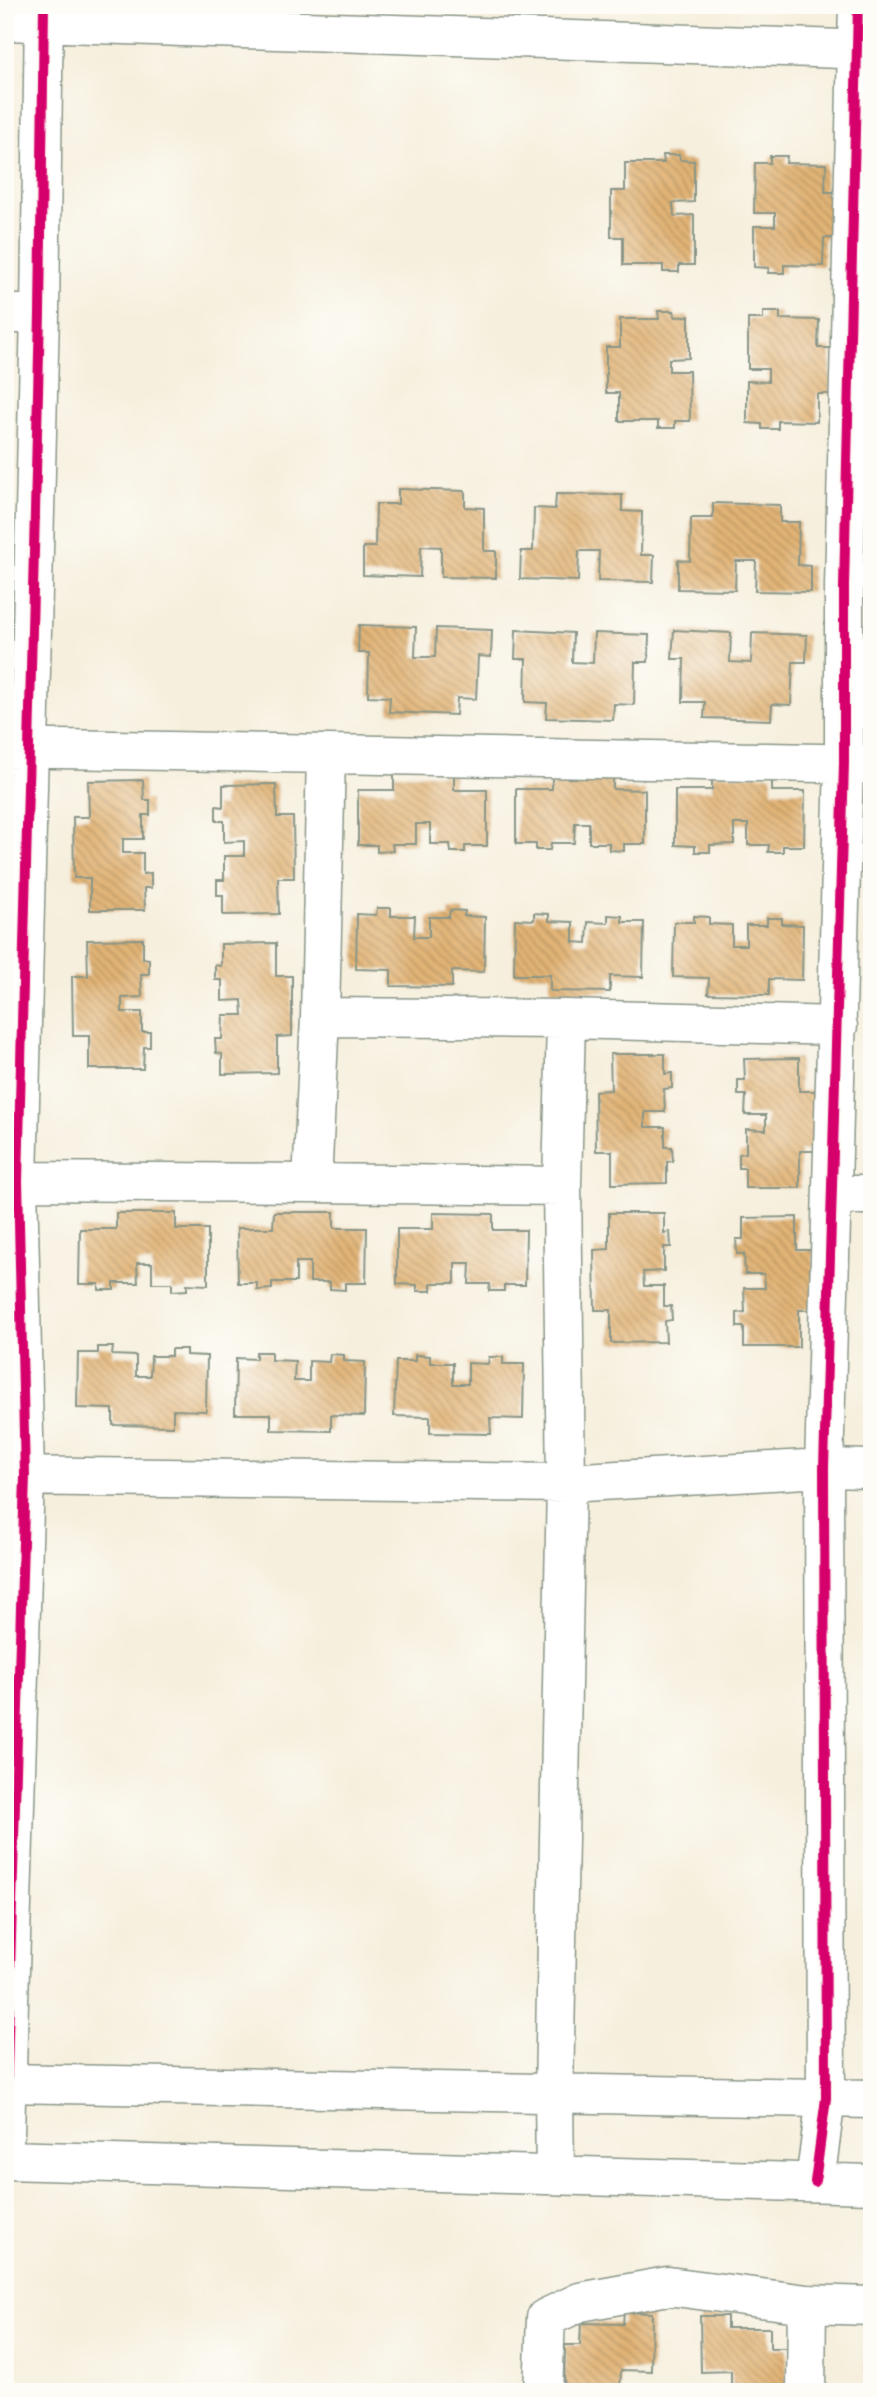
<svg xmlns="http://www.w3.org/2000/svg" width="877" height="2397" viewBox="0 0 877 2397" font-family="'Comic Neue',sans-serif">
<style>
.building{fill:url(#building-back-hatch)}
.lines{fill:none;stroke-linecap:round;stroke-linejoin:round}
.minor-casing{stroke:#8a9688;stroke-width:41}
.minor{stroke:#fff;stroke-width:38}
.cycleway-casing{stroke:#fdfcf7;stroke-width:15}
.cycleway{stroke:#d6006c;stroke-width:10}
</style>
<defs>
<pattern id="building-back-hatch" width="6" height="6" patternUnits="userSpaceOnUse" patternTransform="scale(1.75)"><rect width="6" height="6" fill="#e2b476"/><path d="M-1 5l2 2M0 0l6 6M5-1l2 2" fill="none" stroke="#b79462"/></pattern>
</defs>
<rect width="100%" height="100%" fill="#fdfcf7"/>
<filter id="ink" filterUnits="userSpaceOnUse"><feTurbulence type="fractalNoise" baseFrequency=".0143" numOctaves="2"/><feDisplacementMap in="SourceGraphic" scale="14" xChannelSelector="R" yChannelSelector="G"/><feConvolveMatrix kernelMatrix="1 2 1 2 8 2 1 2 1" color-interpolation-filters="sRGB"/></filter>
<filter id="wash" filterUnits="userSpaceOnUse"><feTurbulence type="fractalNoise" baseFrequency=".00686" numOctaves="4" result="noise"/><feDisplacementMap in="SourceGraphic" scale="28" xChannelSelector="R" yChannelSelector="G"/><feGaussianBlur stdDeviation="1.57" result="paint"/><feColorMatrix in="noise" values="0 0 0 0 0 0 0 0 0 0 0 0 0 0 0 0 0 1.4 0 .05"/><feComposite in="paint" operator="in"/></filter>
<g filter="url(#wash)">
<rect width="100%" height="100%" fill="#f6efdd"/>
<g id="blocks">
<!-- building -->
<path class="building" d="M663,155H679L680,160L694,161V202L673,203L674,216L694,215V265H679V272H663V265H623V237H611V191H625V163H664Z
M770,156H787L786,163L826,164L825,192H838V238H824L823,266L784,265V273H768L769,268L754,267V226H775V213H754L755,163H770Z
M658,311H674L675,317L689,316V358L669,359V371H689L690,421H675V428H658V421H619V393H606V347H620V319H659Z
M763,312H780V319L819,320L818,348H831V394H817V422L778,421V429H762V424L747,423V381L768,382V369H748V319H763Z
M398,489L465,491V507L484,508V551H496V578L441,577V547L421,546L420,577L363,575V547H375L376,504H398Z
M556,494L622,495V511L642,512L641,555H654L653,582L598,581L599,551H579L578,581L520,579L521,551H533L534,508L555,509Z
M713,503L780,505V522H799L798,565L811,566V592L755,591L756,561H736L735,590L678,589V560L690,561L691,518H713Z
M359,625L416,627L415,657H435L436,628L492,630L491,657L478,656L476,699L457,698L456,715L389,712L390,697L368,696L369,653H358Z
M516,630L573,633L572,662L593,663L594,633L649,635L648,662H635L634,705L614,704L613,720L546,718L547,703L525,702L526,659H515Z
M674,630L731,633L730,662L751,663L752,633L807,635L806,662H793L791,705L772,704L771,720L704,718L705,702H683L684,659H672Z
M552,773H613V789L645,790V844H624V851L609,850V843H589V823H575L574,843H551L550,850H536V844H516V789H552Z
M394,774H454V790H487V846H465V852H451L450,844H430V824H416V844H392L393,851L377,852V845H358V790H394Z
M712,774L772,775V791H805L804,846H783V852H768L769,845H748V824H734V844L710,845V852H695V846L675,845V790H712Z
M143,780L144,800H150V815H143V839H123V853H143V874L151,873V888H144L145,910H90V878H74L73,817H89L88,781Z
M276,784L277,817H293L294,878H278L279,914L223,915V895H217V880H224V856H244V841L224,842V821H216V806L223,807V785Z
M377,908H391V916H415L414,937H429V917H449L450,910L465,911L464,916L485,917L484,972L452,971V987L391,986V970L356,969L357,914L376,915Z
M534,913L549,914V921L573,922V942L587,943L588,922L608,923V915L622,916V922H644L643,977L610,976V992L550,991V975H514L515,919L534,920Z
M694,916L709,917V924L732,925V945H746V925H767V918H782V924L803,925L802,980L769,979V995L708,994L709,978L673,977L674,922H694Z
M143,939V958L149,959V974H141L142,997L122,998V1012H142V1032H150V1047H144L143,1069H89V1036H73L72,976H88L87,940Z
M276,943V976H292V1036L277,1037V1073L222,1074V1054L216,1053L215,1039H222L223,1015H243L242,1000L222,1001V980H215V965L221,966V944Z
M610,1054H665V1074L672,1073V1088L664,1089L665,1112H645V1127H665V1147H672L673,1161L667,1162V1183L612,1184V1151H596L595,1091L611,1090Z
M799,1058V1091H815L816,1151H800V1188H745V1168H739V1154L746,1153V1129L766,1130V1115H745L746,1095H738V1080H745L744,1059Z
M274,1212H334V1228H367L366,1283H345V1290L330,1289V1282H310V1262H296V1282H272V1289L257,1290V1283H238L237,1228H273Z
M116,1213H176V1229H208V1285L187,1284V1290L172,1291V1283H152V1263H137L138,1283H114V1290H99V1284H79L80,1229H116Z
M433,1213L493,1214V1230H526L525,1285H504V1291H489L490,1284H469L470,1263H455V1283H431V1291H417V1285L397,1284V1229H433Z
M609,1213H664V1233L670,1232L671,1247H664V1271L643,1272L644,1286H664V1306H671L672,1320L665,1321L666,1342L611,1343V1310H595L594,1250L609,1249Z
M797,1217V1250H814V1310H799V1347H744V1327H737V1313L745,1312L744,1288H765L764,1274H745L744,1254H737L736,1239H743V1218Z
M98,1347H113L112,1355L136,1356V1376H150L151,1356H171V1349H186V1355L207,1356L206,1411L173,1410V1426L113,1425V1409L77,1408L78,1353H98Z
M256,1352H271V1360L295,1361L294,1381H309V1361L329,1362L330,1354L344,1355V1361L365,1362L364,1416L331,1415V1431L271,1430V1414H235L236,1358L256,1359Z
M415,1355L430,1356V1363H453V1384H468V1363L488,1364L489,1357H503V1364H524L523,1419L490,1418L491,1434L430,1433V1417L394,1416L396,1361H415Z
M624,2312L652,2313L651,2371L621,2370L620,2392H564L565,2345H580L581,2323L623,2324Z
M700,2316H727V2328H770V2348H787V2392H731V2371L701,2372Z
M866,2331H872V2390L868,2389L869,2372H865Z"/>
</g>
</g>
<g filter="url(#ink)">
<use href="#blocks" fill-opacity="0" stroke="#8a9688" stroke-width="2"/>
<g class="lines">
<defs>
<path id="minor" d="M5,21L872,50
M5,314H40
M5,748L872,764
M326,754L320,1017L566,1019L562,1186L566,1483L554,2093L555,2175
M566,1019L838,1026
M18,1181L312,1183L320,1017
M312,1183L562,1186
M832,1195H872
M5,1476L566,1483L824,1468L872,1469
M5,2083L872,2099
M5,2134L25,1476L18,1181L40,314L44,5
M5,2160L872,2184
M815,2182L826,2098L824,1468L844,763V587L858,5
M543,2392L546,2318L580,2302L668,2286L807,2304L872,2306
M806,2392L807,2304"/>
</defs>
<!-- minor casing -->
<use href="#minor" class="minor-casing"/>
<!-- minor -->
<use href="#minor" class="minor"/>
<defs>
<path id="cycleway" d="M5,2134L25,1476L18,1181L40,314L44,5
M815,2182L826,2098L824,1468L844,763V587L858,5"/>
</defs>
<!-- cycleway casing -->
<use href="#cycleway" class="cycleway-casing"/>
<!-- cycleway -->
<use href="#cycleway" class="cycleway"/>
</g>
</g>
<!-- margin -->
<rect width="877" height="2397" fill="none" stroke="#fdfcf7" stroke-width="28"/>
</svg>
